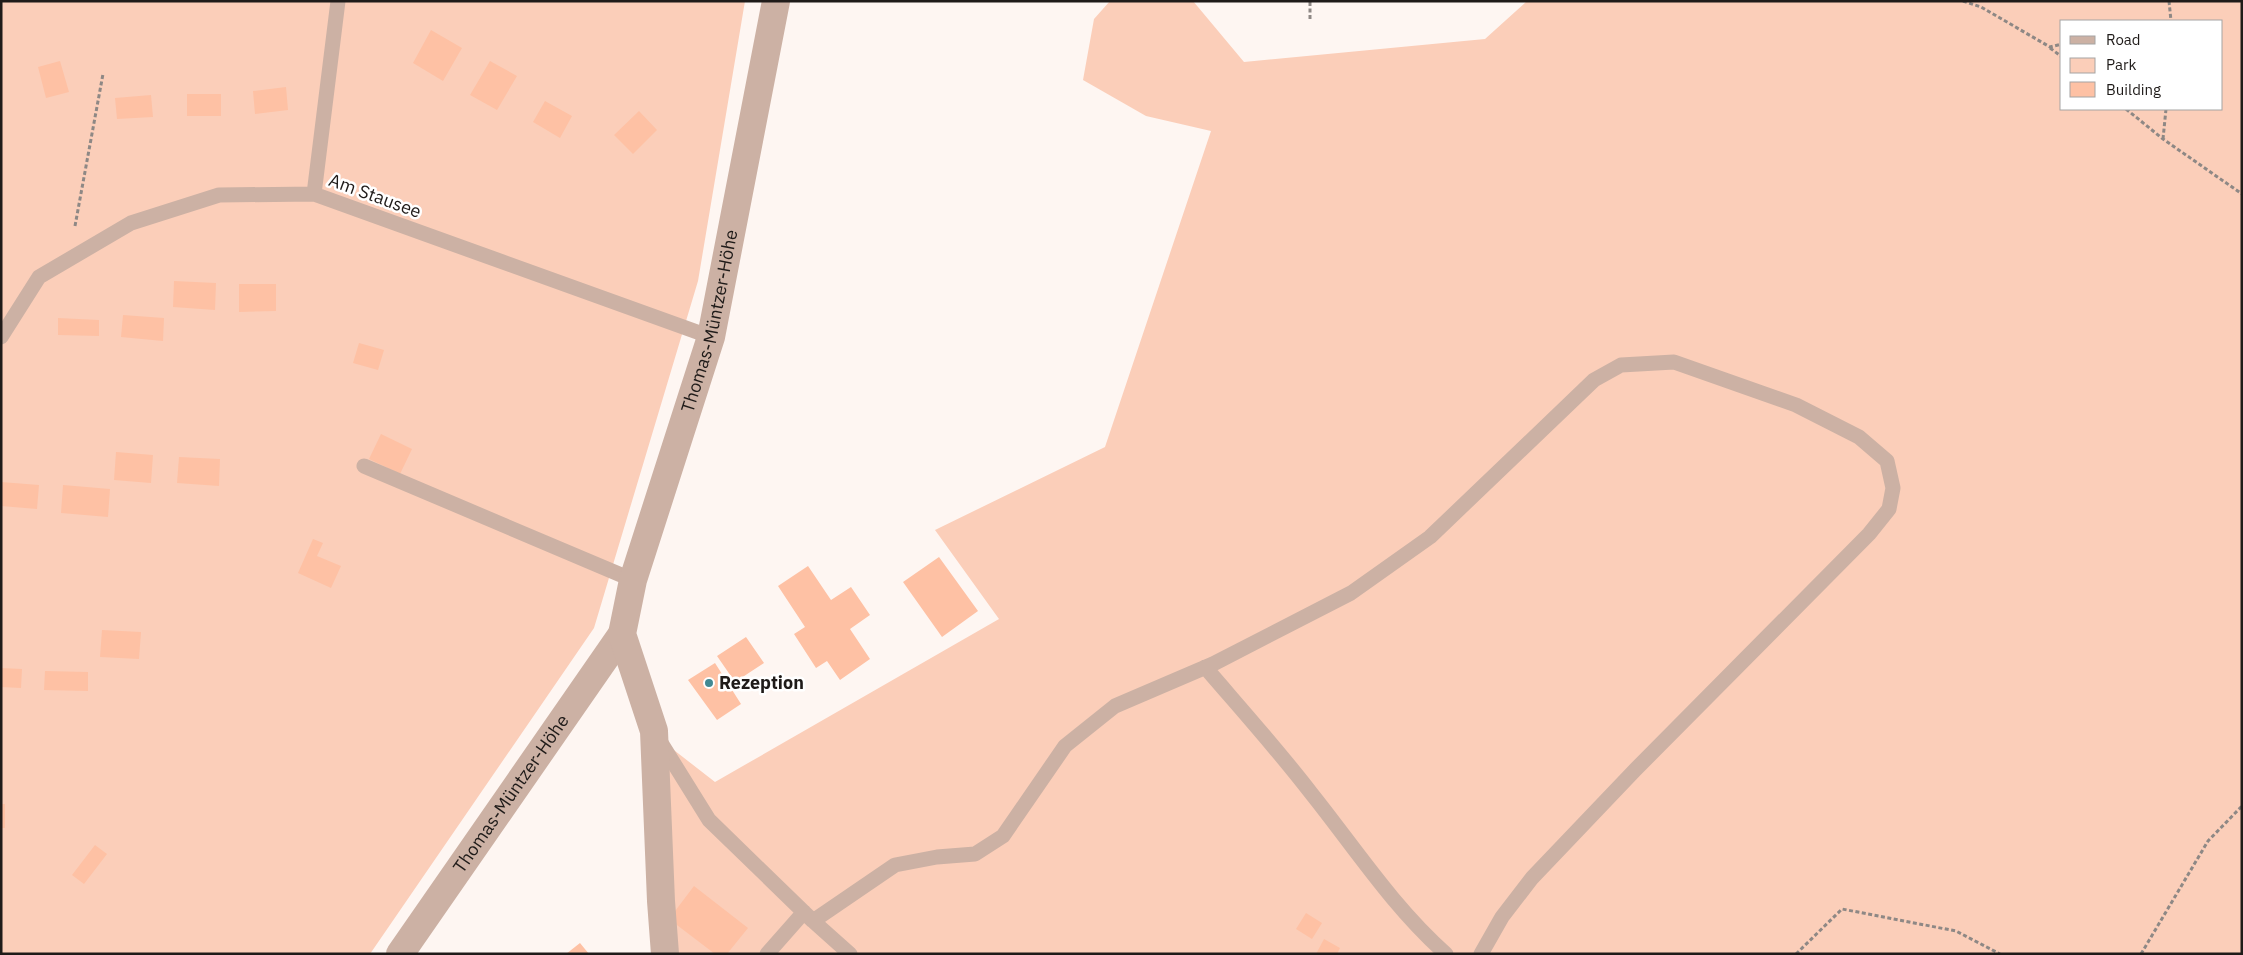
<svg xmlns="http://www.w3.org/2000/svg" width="2243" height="955" viewBox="0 0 2243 955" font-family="'IBM Plex Sans',sans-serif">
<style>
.green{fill:#fbceb9;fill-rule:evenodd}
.building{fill:#fec1a4}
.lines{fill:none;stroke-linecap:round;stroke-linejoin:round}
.path{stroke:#8e8885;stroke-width:3;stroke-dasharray:4 2.5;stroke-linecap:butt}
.service{stroke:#ccb1a4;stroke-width:15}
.minor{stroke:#ccb1a4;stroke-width:28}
.poi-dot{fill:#428993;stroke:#fff;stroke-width:2}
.labels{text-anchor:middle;stroke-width:5;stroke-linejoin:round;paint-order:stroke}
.street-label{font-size:18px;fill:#1f1b19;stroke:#fff}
.poi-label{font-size:18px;font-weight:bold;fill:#1f1b19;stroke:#fff;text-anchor:start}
</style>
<rect width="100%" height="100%" fill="#fef6f2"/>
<!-- green -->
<path class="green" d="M1,1H745L698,281L594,628L370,954H1Z
M1110,1H1193L1244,62L1485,39L1527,1H2242V954H678L661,740L715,782L999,619L935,530L1105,447L1211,131L1146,116L1083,80L1094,19ZM2062,21H2222V109H2062Z"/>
<!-- building -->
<path class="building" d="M431,30L462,48L443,81L413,63Z
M60,61L69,92L46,98L38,67Z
M490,61L517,76L497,110L470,95Z
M286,87L288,110L255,114L253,91Z
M187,94H221V116H187Z
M151,95L153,117L117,119L115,98Z
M545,101L572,116L560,138L533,122Z
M639,111L657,130L633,154L614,135Z
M174,281L216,283L215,310L173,307Z
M239,284H276V311L239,312Z
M123,315L164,318L163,341L121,337Z
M58,318L99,320V336L58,335Z
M359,343L384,350L378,370L353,363Z
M381,434L412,449L400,474L369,459Z
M116,452L153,455L151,483L114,480Z
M179,457L220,459L219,486L177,483Z
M1,482L39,485L37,509L1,506Z
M63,485L110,489L108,517L61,513Z
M313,539L323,543L317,556L341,566L331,588L298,573Z
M939,557L978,611L942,637L903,582Z
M808,566L831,600L851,587L870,615L850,629L870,659L840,680L827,661L816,668L794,634L805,627L778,586Z
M102,630L141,632L139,659L100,657Z
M746,637L764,663L735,682L717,656Z
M715,663L741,704L717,720L688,680Z
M1,668L22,669L21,688L1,687Z
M45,671L88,672V691L44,690Z
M1,804H5V828H1Z
M95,845L107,854L84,884L72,875Z
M694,886L748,928L727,954H715L669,919Z
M1306,913L1322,923L1312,939L1296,929Z
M1324,939L1340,948L1337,954H1316Z
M580,943L589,954H566Z"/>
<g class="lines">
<!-- path -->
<path class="path" d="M1963,1L1981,7L2050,47L2062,44
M2169,1L2171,21
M1310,19V1
M2050,48L2062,57
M2126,109L2163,139L2242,194
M2163,139L2166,109
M75,226L103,74
M1796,954L1842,909L1956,931L2000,954
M2141,954L2208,841L2242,806"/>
<!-- service -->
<path class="service" d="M314,194L338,1
M1,337L39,277L131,223L219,195L314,194L711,337
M364,466L633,580
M1205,667C1241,709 1278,750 1311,793C1355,848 1393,907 1446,954
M658,738L709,820L813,921L850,954
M813,921L895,865L937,857L975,854L1003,836L1065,746L1115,706L1213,664L1351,593L1430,537L1594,380L1621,365L1674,362L1796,405L1859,437L1887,461L1893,488L1889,509L1869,534L1635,770L1532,878L1502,917L1481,954
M767,954L804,912"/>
<!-- minor -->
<g class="minor">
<path id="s1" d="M400,954L622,634"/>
<path id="s2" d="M665,954L661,901L654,731L622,634L633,580L711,337L776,1"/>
</g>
</g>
<!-- markers -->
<circle class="poi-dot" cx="709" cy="683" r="5"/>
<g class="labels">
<!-- street labels -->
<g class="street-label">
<text transform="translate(375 196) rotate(20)" y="6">Am Stausee</text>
<text dy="6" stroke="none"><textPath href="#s2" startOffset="651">Thomas-Müntzer-Höhe</textPath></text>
<text dy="6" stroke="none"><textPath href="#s1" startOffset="195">Thomas-Müntzer-Höhe</textPath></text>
</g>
<!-- poi labels -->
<g class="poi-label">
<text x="719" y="689">Rezeption</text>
</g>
</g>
<!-- border -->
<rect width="2243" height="955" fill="none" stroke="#1f1b19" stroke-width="5"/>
<!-- legend -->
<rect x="2060" y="20" width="162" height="90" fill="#ffffff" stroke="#a5a4a3"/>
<rect x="2070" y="36" width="25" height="8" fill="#ccb1a4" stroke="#a5a4a3"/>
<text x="2106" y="45" font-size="15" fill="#1f1b19">Road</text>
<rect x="2070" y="58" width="25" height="15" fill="#fbceb9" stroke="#a5a4a3"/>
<text x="2106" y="70" font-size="15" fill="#1f1b19">Park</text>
<rect x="2070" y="82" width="25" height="15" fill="#fec1a4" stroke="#a5a4a3"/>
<text x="2106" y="95" font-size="15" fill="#1f1b19">Building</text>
</svg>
